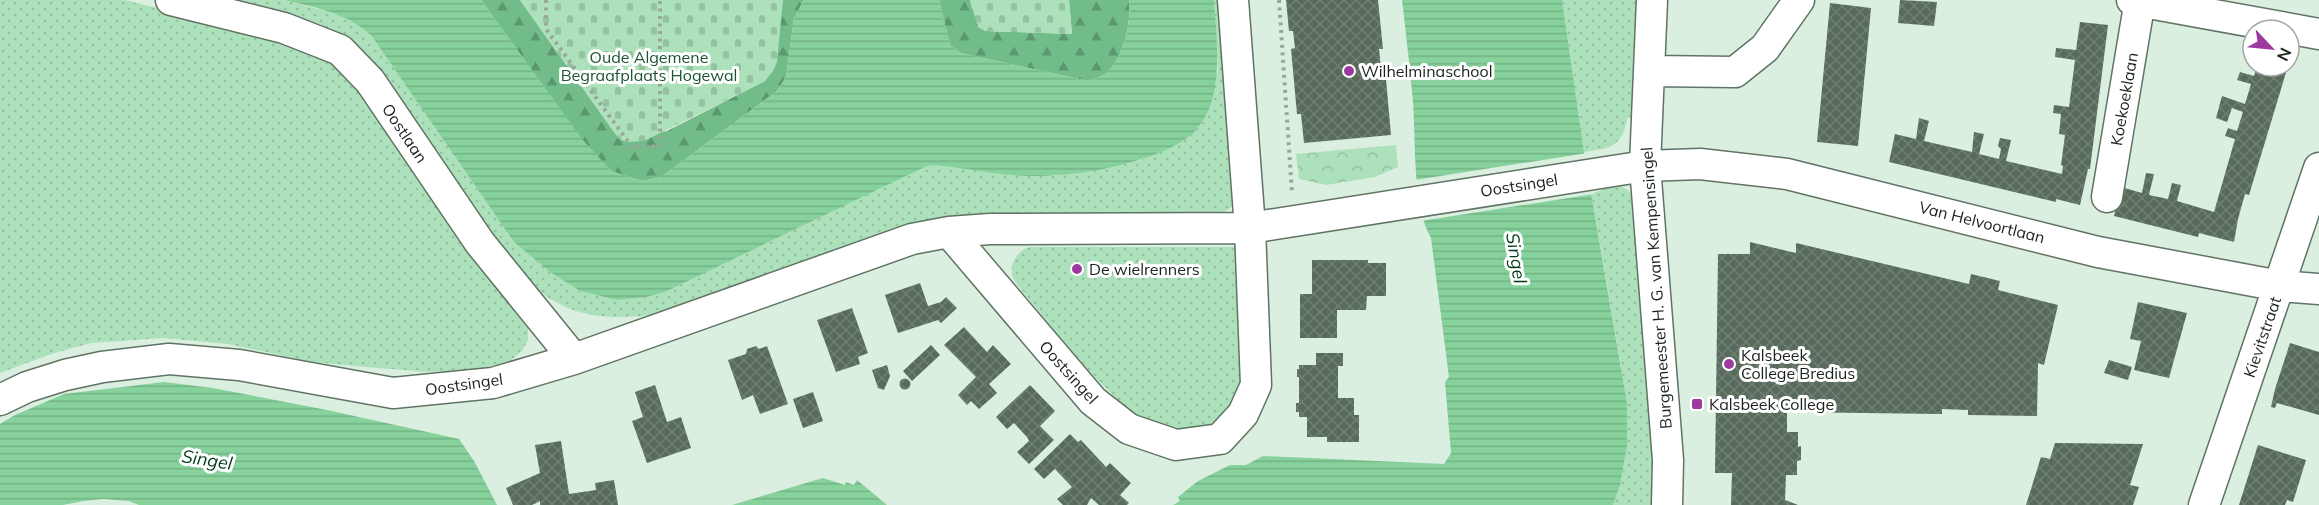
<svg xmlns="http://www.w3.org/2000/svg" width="2319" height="505" viewBox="0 0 2319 505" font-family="Mulish,sans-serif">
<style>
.grass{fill:url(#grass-dots)}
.forest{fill:url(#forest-firs)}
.cemetery{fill:url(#cemetery-stones)}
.park{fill:url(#park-crowns)}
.water{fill:url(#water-rules)}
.pier{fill:#daefdf}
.building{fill:url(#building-cross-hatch)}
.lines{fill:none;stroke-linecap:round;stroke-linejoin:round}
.street-casing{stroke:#607364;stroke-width:33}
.path{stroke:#97a79b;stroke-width:4;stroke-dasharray:3 4.5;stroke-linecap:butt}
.street{stroke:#fff;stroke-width:30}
.poi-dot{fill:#9d3aa0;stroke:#fff;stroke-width:2}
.labels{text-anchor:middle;stroke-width:6;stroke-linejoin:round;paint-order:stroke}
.park-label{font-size:16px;fill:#1d5431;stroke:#fff}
.poi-label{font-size:16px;fill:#19211b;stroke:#fff;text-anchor:start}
.street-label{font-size:16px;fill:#19211b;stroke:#fff}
.water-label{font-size:18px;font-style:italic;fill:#003b1a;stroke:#fff}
</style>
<defs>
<pattern id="grass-dots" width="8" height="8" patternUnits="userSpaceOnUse" patternTransform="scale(1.5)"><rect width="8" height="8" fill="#ade1bb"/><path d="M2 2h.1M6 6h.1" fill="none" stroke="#94c1a0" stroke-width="1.8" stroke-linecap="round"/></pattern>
<pattern id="forest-firs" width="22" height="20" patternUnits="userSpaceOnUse" patternTransform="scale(1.5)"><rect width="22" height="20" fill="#71bc88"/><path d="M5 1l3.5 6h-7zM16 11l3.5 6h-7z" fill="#5c986e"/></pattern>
<pattern id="cemetery-stones" width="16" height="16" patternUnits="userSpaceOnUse" patternTransform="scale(1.5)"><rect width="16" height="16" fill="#ade1bb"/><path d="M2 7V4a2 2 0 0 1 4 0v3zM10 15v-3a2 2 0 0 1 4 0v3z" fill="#94c1a0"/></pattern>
<pattern id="park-crowns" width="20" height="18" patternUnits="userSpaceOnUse" patternTransform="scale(1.5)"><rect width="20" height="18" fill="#ade1bb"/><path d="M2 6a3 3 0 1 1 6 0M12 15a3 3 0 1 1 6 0" fill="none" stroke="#94c1a0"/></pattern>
<pattern id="water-rules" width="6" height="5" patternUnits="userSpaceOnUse" patternTransform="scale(1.5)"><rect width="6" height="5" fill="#86d19c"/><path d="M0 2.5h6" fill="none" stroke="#73b386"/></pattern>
<pattern id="building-cross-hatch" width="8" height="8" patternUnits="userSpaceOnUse" patternTransform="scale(1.5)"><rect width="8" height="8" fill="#586b5d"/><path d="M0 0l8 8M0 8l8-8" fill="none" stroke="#707f74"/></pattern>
</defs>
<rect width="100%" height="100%" fill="#daefdf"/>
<!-- grass -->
<path class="grass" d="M0,0H125L282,39L323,56L341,68L360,89L528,325V340L522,351L510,361L476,370L426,372L355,366L312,362L228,344L164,338L91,343L51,354L0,373Z
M225,0H284L333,13L357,23L371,35L392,65L514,242L550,272L580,291L617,300L665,292L929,165L959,167L1009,174L1055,176L1141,160L1169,148L1218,71L1214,0H1228L1237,203L1226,211L1210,214L976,216L662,314C603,321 565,319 521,275L354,46L322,25Z
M1562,0H1639L1636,118L1628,117C1621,147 1613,148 1584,152Z
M1617,184L1628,190L1634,200L1655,432V505H1613C1637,442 1624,385 1613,320C1606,278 1599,236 1591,194Z
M1031,247H1237L1243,379L1223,422C1207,428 1187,433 1169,432C1130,430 1046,319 1019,287C1017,283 1012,278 1012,274C1009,263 1020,248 1031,247Z"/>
<!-- forest -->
<path class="forest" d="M481,0H520L619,139L667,131L765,81L783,0H804L794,18L786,77L777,91L661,177L642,181L611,171L583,141Z
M939,0H970L972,8L985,31L1072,34L1069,0H1129C1132,20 1123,62 1105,74C1101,77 1093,79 1088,81L960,53L950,45Z"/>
<!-- cemetery -->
<path class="cemetery" d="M520,0H783L777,62L773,71L765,81L644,141L626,142L619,139Z
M970,0H1069L1072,34L985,31L978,27Z"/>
<!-- park -->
<path class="park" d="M1396,145L1398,167L1375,177L1326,185L1299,179L1296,154Z"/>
<!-- water -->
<path class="water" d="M284,0H481L583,140L611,171L642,181L661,177L777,91L786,77L794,18L804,0H939L950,45L960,53L1088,81C1093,79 1101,77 1105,74C1123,62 1132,20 1129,0H1214C1216,33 1221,68 1212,100C1209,112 1200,127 1191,135C1154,164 1075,177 1029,176C996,175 963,167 929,165L665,292L646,297L617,300L580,291L550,272L514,242L371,35C345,12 316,8 284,0Z
M1402,0H1562L1584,152L1627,404V446L1620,485L1613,505H1173L1180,501L1178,497L1198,481L1230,465H1246L1263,456L1444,464L1451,453L1445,382L1449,377L1431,238C1412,205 1416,141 1413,102C1410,68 1406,34 1402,0Z
M164,382L213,388L327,410L459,439L474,461L497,505H139L129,501L103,499L83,501L63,505H0V424L15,415L64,394Z
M823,478L845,485L846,482L854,485L857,480L887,505H732Z"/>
<!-- pier -->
<path class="pier" d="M1587,153L1594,194L1421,221L1415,180Z"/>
<!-- building -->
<path class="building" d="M1286,0H1378L1383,49H1379L1381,69L1385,68L1391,135L1304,143L1301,114H1297L1291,49L1295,48L1293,31H1289Z
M1900,0L1937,2L1934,26L1898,23Z
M1830,3L1871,8L1858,146L1817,142Z
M2080,22L2108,25L2090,169H2088L2080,205L2056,199V202L1889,162L1895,134L1916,139L1919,118L1929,121L1924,141L1972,152L1974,132L1984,134L1979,154L1999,159L2001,149L1998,146L2000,138L2011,140L2006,161L2062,174L2063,166L2061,165L2065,135L2059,134L2061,114L2053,113L2054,105L2069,107L2075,60L2055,57L2056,48L2076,50Z
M2257,66H2288L2249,195L2245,194L2238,219L2234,242L2199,233L2198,237L2114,216L2121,187L2142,193L2146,173L2154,174L2149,195L2168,199L2172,183L2181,185L2177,201L2214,212L2235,139L2225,136L2228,128L2237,131L2243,112L2232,108L2227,122L2216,118L2222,96L2245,104L2251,84L2237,80L2240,72L2254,76Z
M1750,242L1796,253V243L1969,284L1971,274L2000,281L1998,290L2058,305L2044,365L2038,363L2037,416L1968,415V410L1942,409V414L1787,412V432H1798V447L1801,446V460L1797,461V475H1786L1785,500L1798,505H1731L1732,473H1715L1718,254H1750Z
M1312,260H1368V263H1386V296H1367L1366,310H1337V338H1300V294H1312Z
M920,283L928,306L941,302L946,297L957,308L941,323L938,320L898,333L885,295Z
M2138,302L2187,313L2169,378L2134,370L2141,341L2130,339Z
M852,308L868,353L858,357L860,364L836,372L817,320Z
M964,327L987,352L993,345L1011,364L989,384L997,393L979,409L971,401L967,405L958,395L976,377L944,345Z
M2290,343L2319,352V415L2277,403L2275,408L2271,407L2275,389Z
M931,345L940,355L912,381L903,371Z
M756,346L759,349L767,346L788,404L760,414L753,395L742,400L728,360L746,354L747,349Z
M1316,353H1343V366H1338V398H1354V415H1359V442H1327V437H1307V417H1299V412H1296V403H1299V377H1297V369H1299V365H1316Z
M2109,360L2132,367L2128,380L2104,373Z
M887,365L890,376L884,390L878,388L872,370Z
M899.5 384a5.5 5.5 0 1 1 11 0a5.5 5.5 0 1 1-11 0Z
M655,385L667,422L681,417L691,448L647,463L632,421L643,417L635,392Z
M1030,385L1055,411L1040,426L1054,440L1029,464L1017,452L1029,441L1027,437L1014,423L1007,429L996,417Z
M813,392L823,421L803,428L793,399Z
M1070,434L1078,442L1081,440L1106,467L1110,463L1131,483L1120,495L1129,503L1127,505H1099L1091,498L1087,505H1063L1057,499L1072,487L1055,469L1044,479L1034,469Z
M561,441L569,494L596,490L595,483L614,480L618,505H540V501L532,505H513L506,488L540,473L535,445Z
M2055,443L2143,444L2130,485L2139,487L2133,505H2026L2041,457L2050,459Z
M2258,445L2306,460L2293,502L2287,500L2285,505H2239Z"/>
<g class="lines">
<defs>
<path id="street" d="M171,0L284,28L340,50L370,81L480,243L574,359
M1652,0L1645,166L1668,460L1667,505
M2132,0L2319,34
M1651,71L1735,72L1765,48L1799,0
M2107,197L2140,0
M949,232L1093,401L1129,429L1176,445L1220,439L1243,414L1256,385L1250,228L1233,0
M0,400L27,387L65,375L102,367L169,359L239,365L393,393L493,383L574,359L912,239L949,232L990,229L1250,228L1645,166L1700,164L1787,174L2098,252L2280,286L2319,289
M2204,505L2319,168"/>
</defs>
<!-- street casing -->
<use href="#street" class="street-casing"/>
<!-- path -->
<path class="path" d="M546,0V29L632,147L660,146V0
M1279,0L1292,193"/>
<!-- street -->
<use href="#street" class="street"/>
</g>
<!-- markers -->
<g class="poi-dot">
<circle cx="1349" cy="71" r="6"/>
<circle cx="1077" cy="269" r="6"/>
<circle cx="1729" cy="364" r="6"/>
<rect x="1691" y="398" width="12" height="12" rx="3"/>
</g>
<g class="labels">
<!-- park labels -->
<g class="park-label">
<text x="649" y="63">Oude Algemene<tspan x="649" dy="18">Begraafplaats Hogewal</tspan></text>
</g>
<!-- poi labels -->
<g class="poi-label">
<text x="1361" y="77">Wilhelminaschool</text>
<text x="1089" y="275">De wielrenners</text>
<text x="1741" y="361">Kalsbeek<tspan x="1741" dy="18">College Bredius</tspan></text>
<text x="1709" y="410">Kalsbeek College</text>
</g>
<!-- street labels -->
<g class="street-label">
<text transform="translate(2124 99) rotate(-80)" y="6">Koekoeklaan</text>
<text transform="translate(405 133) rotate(56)" y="6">Oostlaan</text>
<text transform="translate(1519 185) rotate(-9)" y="6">Oostsingel</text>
<text transform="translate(1982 222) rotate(14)" y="6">Van Helvoortlaan</text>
<text transform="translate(1656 288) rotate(-94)" y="6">Burgemeester H. G. van Kempensingel</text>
<text transform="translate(2262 337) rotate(-71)" y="6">Kievitstraat</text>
<text transform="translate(1069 372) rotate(48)" y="6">Oostsingel</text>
<text transform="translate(464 384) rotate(-8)" y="6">Oostsingel</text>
</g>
<!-- water labels -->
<g class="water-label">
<text transform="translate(1516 258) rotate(81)" y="6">Singel</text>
<text transform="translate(207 460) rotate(9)" y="6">Singel</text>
</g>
</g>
<!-- north arrow -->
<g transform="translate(2271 48) rotate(116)"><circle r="28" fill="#ffffff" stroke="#a3a6a4" stroke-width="1.5"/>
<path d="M0-4.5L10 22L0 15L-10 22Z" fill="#9d3aa0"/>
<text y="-9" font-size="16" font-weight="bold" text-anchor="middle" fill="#19211b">N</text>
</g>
</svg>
